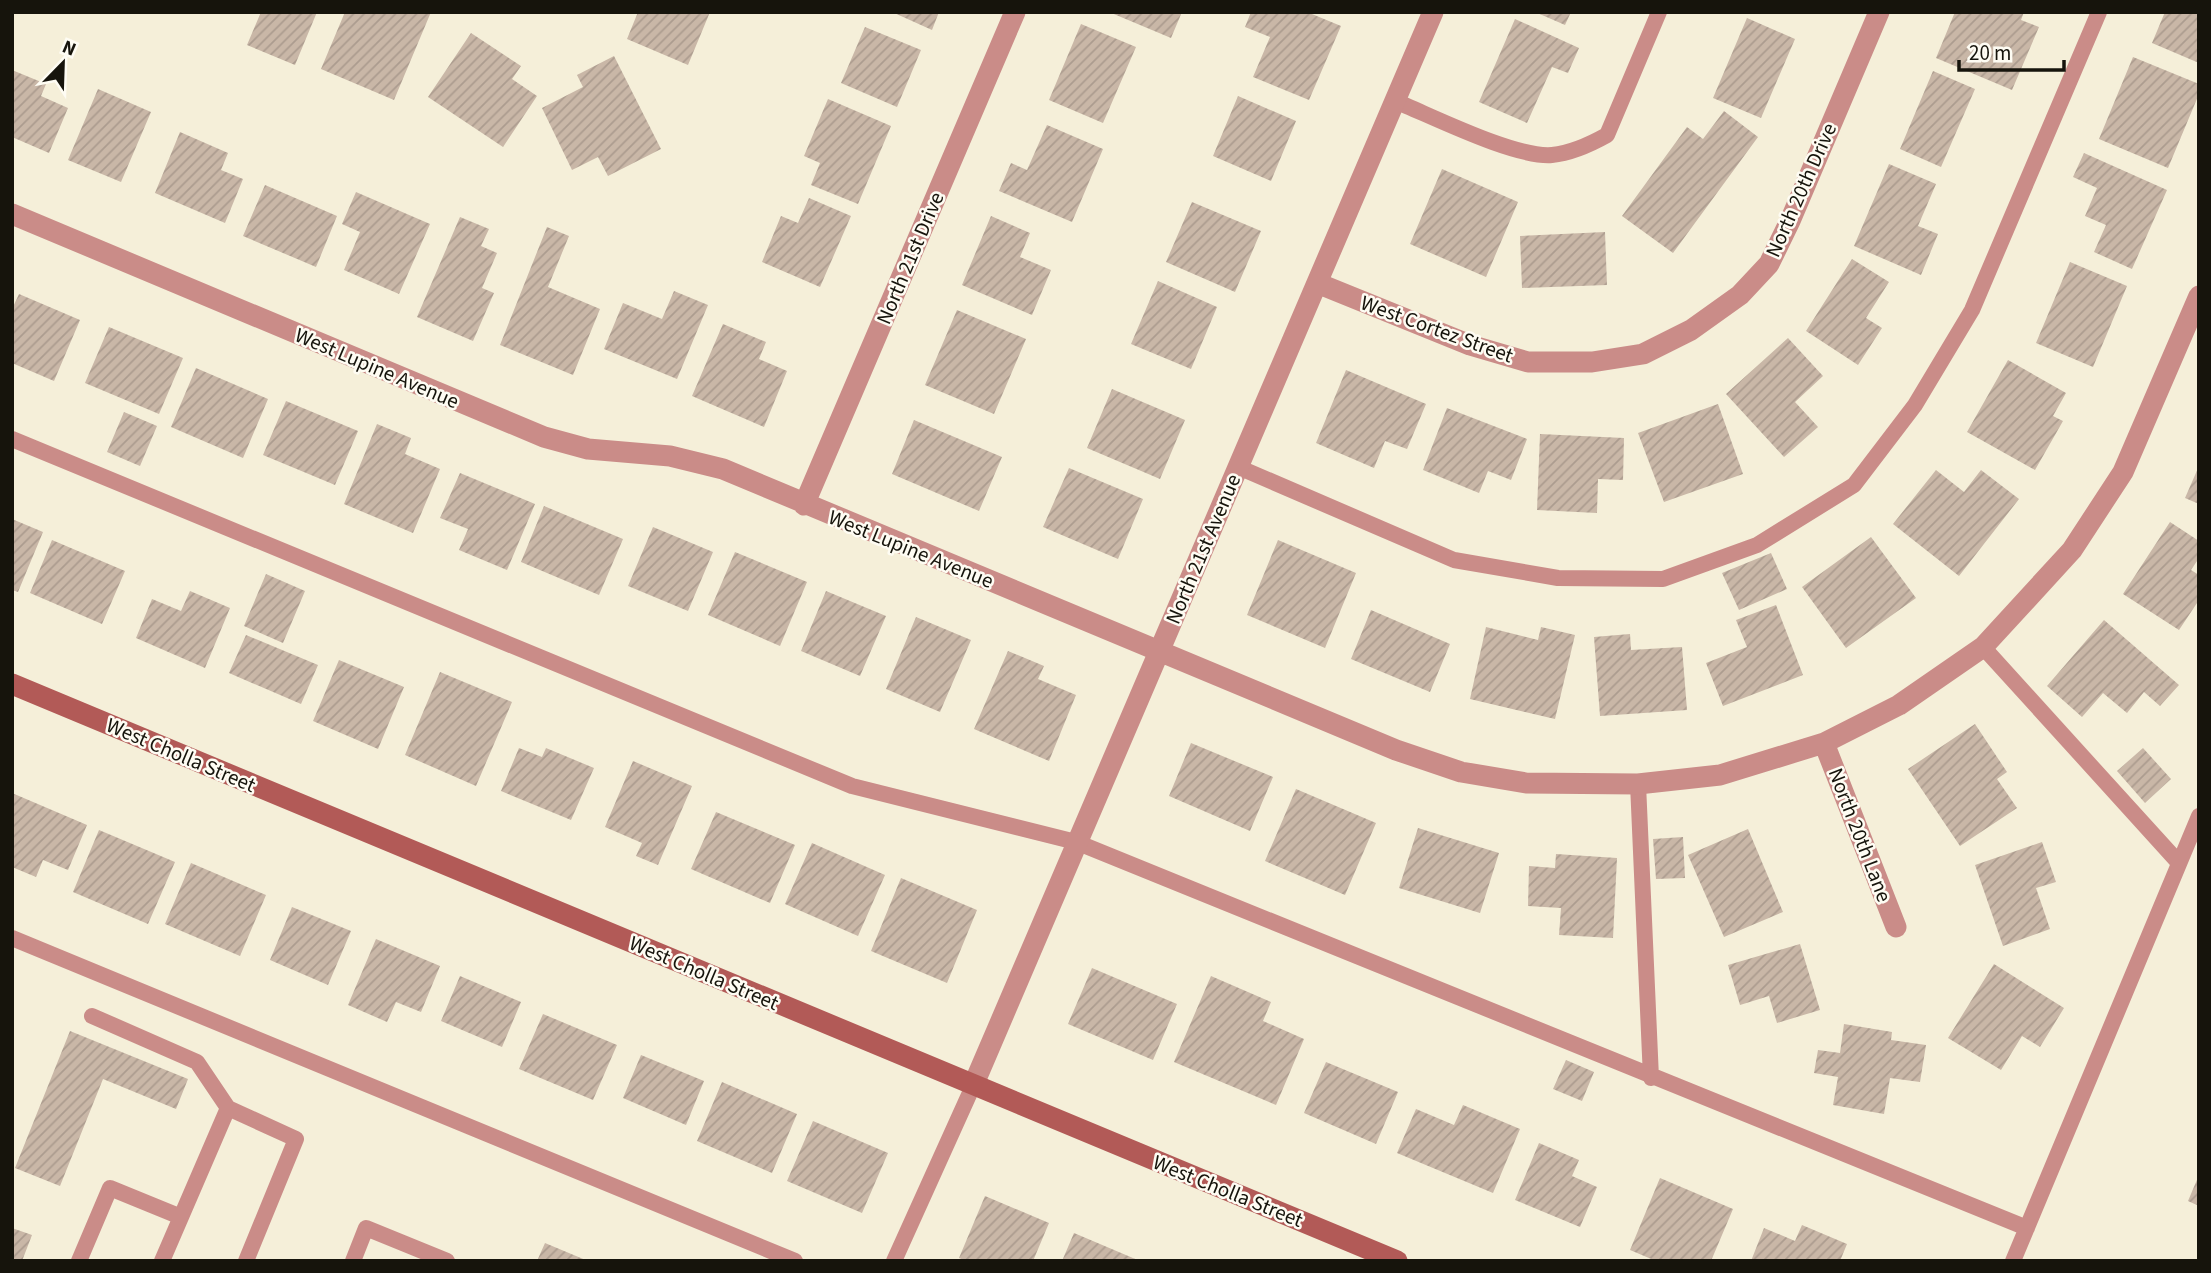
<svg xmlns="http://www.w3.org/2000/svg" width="2211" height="1273" viewBox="0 0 2211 1273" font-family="'Source Sans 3',sans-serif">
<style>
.building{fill:url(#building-hatch)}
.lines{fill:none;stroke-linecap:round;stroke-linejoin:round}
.lane{stroke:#ca8c88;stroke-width:16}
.street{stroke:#ca8c88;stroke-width:21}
.secondary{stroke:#b25a57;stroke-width:21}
.labels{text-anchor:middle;stroke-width:5;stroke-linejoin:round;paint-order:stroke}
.street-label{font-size:21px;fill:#16140c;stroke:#fefcf3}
</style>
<defs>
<pattern id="building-hatch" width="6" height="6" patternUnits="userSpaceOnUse" patternTransform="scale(1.75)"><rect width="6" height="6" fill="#c9b7a7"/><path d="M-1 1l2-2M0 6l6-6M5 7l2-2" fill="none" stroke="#ac9c8f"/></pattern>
</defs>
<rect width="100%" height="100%" fill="#f5efd9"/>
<!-- building -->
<path class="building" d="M261,12H317L295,65L247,45Z
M345,12H431L394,100L321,69Z
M638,12H710L688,65L627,39Z
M892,12H939L932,30Z
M1109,12H1182L1171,38Z
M1251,12H1307L1341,26L1309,100L1253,77L1270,37L1245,27Z
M1535,12H1571L1565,25Z
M1955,12H2024L2021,20L2039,27L2012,90L1936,58Z
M2165,12H2199V63L2152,43Z
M1747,18L1795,39L1761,118L1713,98Z
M1515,19L1579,48L1568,73L1552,67L1527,123L1479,102Z
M1081,24L1136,47L1103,123L1049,100Z
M865,27L921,50L897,107L841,83Z
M471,33L521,66L512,79L537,96L503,147L428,97Z
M614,56L661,149L608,176L598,157L572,170L542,108L583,87L577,75Z
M2133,57L2199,84V94L2168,168L2099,139Z
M12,70L46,84L41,96L68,108L49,153L12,137Z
M1933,71L1975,89L1941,167L1900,149Z
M98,89L151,112L121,182L68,160Z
M1238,96L1296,121L1271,181L1213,156Z
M828,99L891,126L858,204L811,185L820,163L804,156Z
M1724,111L1758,137L1673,253L1622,216L1687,127L1703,139Z
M1047,125L1103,149L1072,222L999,191L1011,163L1027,170Z
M180,132L228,153L221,170L243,179L225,223L155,193Z
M2084,153L2167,190L2132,269L2094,252L2106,225L2085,216L2097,188L2073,177Z
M1889,164L1936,184L1918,226L1938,234L1921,275L1854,246Z
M1442,169L1518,202L1486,277L1410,244Z
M265,185L337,216L316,267L243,236Z
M356,192L430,224L399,294L344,270L360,232L342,224Z
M809,198L851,216L820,287L762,262L781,216L798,223Z
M1192,202L1261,231L1235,292L1166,262Z
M991,216L1030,233L1020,257L1051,270L1032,315L962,285Z
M460,217L489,229L481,246L497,253L482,288L494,293L473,341L417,317Z
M547,227L569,236L548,287L600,309L573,375L500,345Z
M1605,232L1607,285L1522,288L1520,236Z
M1852,259L1889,282L1866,318L1882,328L1858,365L1806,331Z
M2070,262L2127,286L2093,367L2036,343Z
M1158,281L1217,307L1191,369L1131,344Z
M674,291L708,305L677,379L604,349L623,303L662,319Z
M19,294L80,320L54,381L12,363V309Z
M957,310L1026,339L994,414L925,385Z
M723,324L766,342L759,359L787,371L764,427L692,396Z
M109,327L183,358L159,414L85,383Z
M1788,338L1823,376L1795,402L1818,427L1784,457L1726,394Z
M2008,360L2066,393L2053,416L2063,421L2035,470L1967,432Z
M196,368L268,399L243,458L171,427Z
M1346,370L1426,404L1407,449L1385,441L1374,468L1316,443Z
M1112,389L1185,420L1160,479L1087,448Z
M286,401L358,431L335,485L263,455Z
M1718,404L1743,474L1664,502L1638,433Z
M1447,408L1527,439L1511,480L1488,471L1479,493L1423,470Z
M124,412L157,426L140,466L107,452Z
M914,420L1002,457L979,511L892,474Z
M377,424L411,438L405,454L440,469L413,533L344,504Z
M1540,434L1624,438L1623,480L1598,479L1597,513L1537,510Z
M2199,466V504L2185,498Z
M1069,468L1143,499L1118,559L1043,527Z
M1936,470L1964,492L1981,470L2019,499L1959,576L1893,524Z
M460,473L535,504L507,570L459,550L468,529L440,518Z
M544,506L623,539L599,595L521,562Z
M12,519L43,532L18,592L12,590Z
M2170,522L2199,541V558L2191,570L2199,575V600L2179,630L2123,594Z
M653,527L713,552L688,611L628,586Z
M1871,537L1916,598L1846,648L1802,587Z
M52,540L125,571L102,624L30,593Z
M1278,540L1356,573L1325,648L1247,615Z
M735,552L807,582L780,646L708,615Z
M1771,553L1787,589L1739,610L1722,573Z
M266,574L305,591L283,643L244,626Z
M190,591L230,608L205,668L136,638L152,599L181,611Z
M826,591L886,616L860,676L801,651Z
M1776,605L1803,675L1723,706L1706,663L1747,647L1736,620Z
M1371,610L1450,644L1430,692L1351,659Z
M916,617L971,640L940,712L886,689Z
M2104,620L2179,685L2160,706L2144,692L2127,713L2103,693L2082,717L2047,686Z
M1486,627L1538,640L1541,627L1575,635L1555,719L1470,699Z
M1630,634L1631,650L1682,647L1687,710L1600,716L1594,637Z
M246,635L318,665L301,704L229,673Z
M1008,651L1044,666L1038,679L1076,695L1049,761L974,729Z
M339,660L404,687L378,749L313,721Z
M440,672L512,702L476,786L405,755Z
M1975,724L2007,772L1997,779L2017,808L1960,846L1908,769Z
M1191,743L1273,777L1250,831L1169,796Z
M519,748L542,757L546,748L594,768L571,820L501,791Z
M2143,748L2171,779L2145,803L2117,771Z
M633,761L692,786L658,865L636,856L642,843L605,827Z
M1296,789L1376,823L1345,895L1265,861Z
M12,793L87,825L68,870L43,860L36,877L12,867Z
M716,812L795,845L770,903L691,869Z
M1418,828L1499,853L1480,913L1399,888Z
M1748,829L1783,912L1724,937L1688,855Z
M99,830L175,862L148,924L73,892Z
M1683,837L1685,878L1656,879L1653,839Z
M2042,842L2056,882L2036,888L2050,929L2003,946L1975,865Z
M812,843L885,875L858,936L785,904Z
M1556,854L1617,858L1613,938L1559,935L1561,908L1528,906L1529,866L1555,868Z
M191,863L266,895L240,956L165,924Z
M901,878L977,910L947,983L871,951Z
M292,907L351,931L328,985L270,960Z
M376,939L440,966L421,1012L396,1002L387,1022L348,1005Z
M1800,944L1820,1010L1777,1023L1769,996L1740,1005L1728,965Z
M1994,964L2064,1008L2040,1047L2022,1036L2001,1070L1948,1038Z
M1092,968L1177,1004L1153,1060L1068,1024Z
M460,976L521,1002L502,1047L441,1021Z
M1211,976L1271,1002L1263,1021L1304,1039L1276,1105L1174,1062Z
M543,1014L617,1045L593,1100L519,1069Z
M1844,1024L1892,1032L1891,1040L1926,1045L1920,1082L1890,1078L1884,1114L1833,1105L1838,1077L1814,1073L1818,1050L1840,1053Z
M70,1031L188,1079L176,1109L103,1079L60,1186L15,1168Z
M641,1055L704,1081L686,1125L623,1098Z
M1566,1060L1594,1072L1582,1101L1553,1089Z
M1326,1062L1398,1092L1376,1144L1304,1113Z
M722,1082L797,1114L772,1173L697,1141Z
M1463,1105L1520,1129L1493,1193L1397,1153L1416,1109L1454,1125Z
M813,1121L888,1153L862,1213L787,1181Z
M1539,1143L1579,1160L1572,1176L1597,1187L1580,1227L1515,1200Z
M2199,1175V1206L2188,1201Z
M1660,1178L1733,1209L1711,1261H1656L1630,1250Z
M985,1196L1049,1223L1033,1261H966L959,1258Z
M1802,1225L1847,1244L1840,1261H1751L1764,1228L1795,1241Z
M12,1228L32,1235L22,1261H12Z
M1074,1233L1140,1261H1062Z
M545,1243L588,1261H537Z"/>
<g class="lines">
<!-- lane -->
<path class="lane" d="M1395,101C1432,116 1515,158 1552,155C1572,153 1591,144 1607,135L1659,12
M12,439L852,786L1076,842L2027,1228
M1238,467L1454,560L1558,578L1663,579L1757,545L1854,485L1915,405L1972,310L2099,12
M1983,647L2179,863
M1638,784L1651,1078
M12,938L795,1261
M92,1016L197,1062L228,1108L162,1261
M228,1108L296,1139L246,1261
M79,1261L110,1188L181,1217
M353,1261L366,1228L447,1261
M894,1261L973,1086
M2013,1261L2199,816"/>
<!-- street -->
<path class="street" d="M12,214L544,437L588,449L670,456L723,469L1396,750L1461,772L1526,783L1638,784L1720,775L1824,743L1899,705L1983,647L2072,550L2123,472L2199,296
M1317,283L1470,345L1528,362H1592L1643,354L1691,330L1740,295L1769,264L1790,221L1879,12
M804,505L1015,12
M1824,743L1896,927
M973,1086L1433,12"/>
<!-- secondary -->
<path class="secondary" d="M12,684L1397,1261"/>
</g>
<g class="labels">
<!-- street labels -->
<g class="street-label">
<text transform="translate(1801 190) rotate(-66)" y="7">North 20th Drive</text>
<text transform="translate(910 258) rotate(-67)" y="7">North 21st Drive</text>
<text transform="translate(1437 329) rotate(20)" y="7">West Cortez Street</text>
<text transform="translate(377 368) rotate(23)" y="7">West Lupine Avenue</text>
<text transform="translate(911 549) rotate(22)" y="7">West Lupine Avenue</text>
<text transform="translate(1203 549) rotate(-67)" y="7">North 21st Avenue</text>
<text transform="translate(181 755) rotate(23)" y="7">West Cholla Street</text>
<text transform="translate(1860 835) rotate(69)" y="7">North 20th Lane</text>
<text transform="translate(704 973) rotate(23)" y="7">West Cholla Street</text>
<text transform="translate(1228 1191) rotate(22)" y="7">West Cholla Street</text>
</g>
</g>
<!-- border -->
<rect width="2211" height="1273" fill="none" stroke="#16140c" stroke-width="28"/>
<!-- north arrow -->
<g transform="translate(63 63) rotate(23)" stroke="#fefcf3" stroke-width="5" paint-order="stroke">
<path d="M0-5L12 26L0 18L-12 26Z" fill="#16140c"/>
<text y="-10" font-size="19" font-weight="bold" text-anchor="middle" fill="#16140c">N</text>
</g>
<!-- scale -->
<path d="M1959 60v10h105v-10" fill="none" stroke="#16140c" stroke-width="3.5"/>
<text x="1969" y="60" font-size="21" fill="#16140c" stroke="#fefcf3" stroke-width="5" paint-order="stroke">20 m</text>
</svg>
